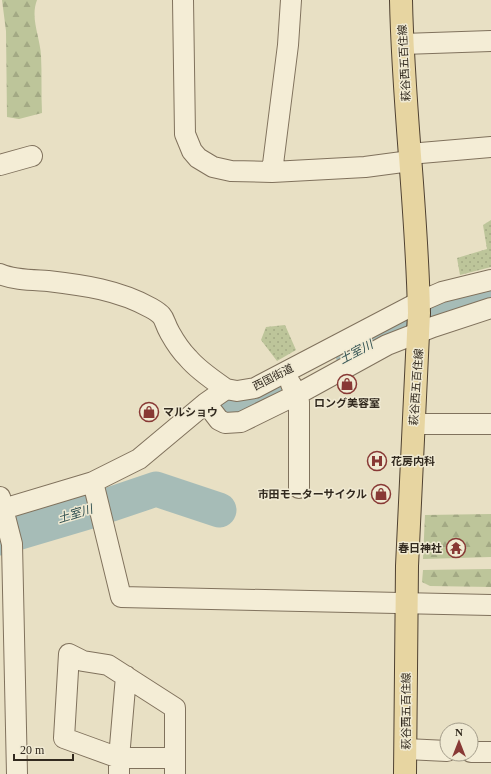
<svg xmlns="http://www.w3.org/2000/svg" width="491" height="774" viewBox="0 0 491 774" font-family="'Times New Roman','Noto Sans JP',serif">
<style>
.forest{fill:url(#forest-firs)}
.garden{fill:url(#garden-dots)}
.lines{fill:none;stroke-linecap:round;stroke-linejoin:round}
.river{stroke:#a6bcb7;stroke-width:35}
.minor-casing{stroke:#80725d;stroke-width:22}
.major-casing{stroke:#4f4131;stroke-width:24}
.minor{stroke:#f4edd6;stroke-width:20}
.major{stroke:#e7d5a1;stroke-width:22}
.labels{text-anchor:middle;stroke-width:3;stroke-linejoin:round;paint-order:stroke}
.street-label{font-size:11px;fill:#322a1f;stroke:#f0ead3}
.poi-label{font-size:11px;font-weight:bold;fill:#322a1f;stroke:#f0ead3;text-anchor:start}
.water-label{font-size:12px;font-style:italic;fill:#305050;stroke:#f0ead3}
</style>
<defs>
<pattern id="forest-firs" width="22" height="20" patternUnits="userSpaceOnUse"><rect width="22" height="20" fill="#bdc59a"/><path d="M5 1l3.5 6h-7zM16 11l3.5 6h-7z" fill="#a3a984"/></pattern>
<pattern id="garden-dots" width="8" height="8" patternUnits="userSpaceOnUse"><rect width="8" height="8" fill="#bdc59a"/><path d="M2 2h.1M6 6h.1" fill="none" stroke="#a3a984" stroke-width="1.8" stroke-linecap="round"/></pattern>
</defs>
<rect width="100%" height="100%" fill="#e8e0c4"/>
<!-- forest -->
<path class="forest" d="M2,0H37C30,18 40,37 41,55C42,74 41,94 42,113L19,119L7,117L6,31Z
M491,514V557L423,559L425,515Z
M491,569V587L430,586L422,582L423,570Z"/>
<!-- garden -->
<path class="garden" d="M491,220V267L460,275L457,258L487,249L483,225Z
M285,325L296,350L277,361L261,340L266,327Z"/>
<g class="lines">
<!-- river -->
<path class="river" d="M353,354L403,326L438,313L491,295
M227,406L240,414L280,393
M0,538L91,511L156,489L219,510"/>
<defs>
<path id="minor" d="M183,0L185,134L192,151L198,158L213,167L231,171L272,172L365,167L410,161
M403,44L491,41
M409,154L491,147
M0,165L32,156
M272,172L288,45L291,0
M0,274C13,280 34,280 48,281C83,285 119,290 151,308C167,317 162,319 170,333C175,342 181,351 188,358C198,370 213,380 226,389
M291,384L299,402V488
M206,403L219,420L225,423L241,422L296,395L387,345L433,327L491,308
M413,424H491
M93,482L121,597L491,605
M0,497L12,544L17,774
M0,510L93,482L139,459L206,403L226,389L237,391L255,388L419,302L442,292L491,280
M406,749L447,751
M471,752H491
M119,774V758L126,676
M175,774V708L108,665L83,661L69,654L64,738L119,758H175"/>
<path id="major" d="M401,0C403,104 417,208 419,313L407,566L405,774"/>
</defs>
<!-- minor casing -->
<use href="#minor" class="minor-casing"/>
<!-- major casing -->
<use href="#major" class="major-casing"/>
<!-- minor -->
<use href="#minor" class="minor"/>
<!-- major -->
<use href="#major" class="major"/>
</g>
<!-- icons -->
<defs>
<symbol id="shop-ring" viewBox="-11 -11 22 22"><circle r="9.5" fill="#f0ead3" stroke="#883935" stroke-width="1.5"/><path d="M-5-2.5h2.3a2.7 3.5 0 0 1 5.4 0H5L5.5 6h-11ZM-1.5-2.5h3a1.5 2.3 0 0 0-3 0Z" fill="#883935"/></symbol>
<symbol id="hospital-ring" viewBox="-11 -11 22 22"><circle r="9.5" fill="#f0ead3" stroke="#883935" stroke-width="1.5"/><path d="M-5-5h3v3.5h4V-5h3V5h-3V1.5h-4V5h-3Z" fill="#883935"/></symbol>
<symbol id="temple-ring" viewBox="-11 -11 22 22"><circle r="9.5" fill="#f0ead3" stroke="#883935" stroke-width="1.5"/><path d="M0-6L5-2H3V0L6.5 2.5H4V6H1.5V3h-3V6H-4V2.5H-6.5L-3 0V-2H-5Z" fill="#883935"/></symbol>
</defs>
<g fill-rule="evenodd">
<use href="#shop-ring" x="336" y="373" width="22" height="22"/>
<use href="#shop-ring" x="138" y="401" width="22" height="22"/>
<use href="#hospital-ring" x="366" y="450" width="22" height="22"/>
<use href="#shop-ring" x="370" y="483" width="22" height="22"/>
<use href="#temple-ring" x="445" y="537" width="22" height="22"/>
</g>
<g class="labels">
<!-- street labels -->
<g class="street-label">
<text transform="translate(404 63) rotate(-93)" y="4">萩谷西五百住線</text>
<text transform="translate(273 377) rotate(-27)" y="4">西国街道</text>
<text transform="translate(416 387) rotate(-86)" y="4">萩谷西五百住線</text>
<text transform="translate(406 711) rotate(-90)" y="4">萩谷西五百住線</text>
</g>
<!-- poi labels -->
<g class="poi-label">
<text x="347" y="407" text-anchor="middle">ロング美容室</text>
<text x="163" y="416">マルショウ</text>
<text x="391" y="465">花房内科</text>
<text x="367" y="498" text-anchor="end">市田モーターサイクル</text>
<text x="442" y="552" text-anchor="end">春日神社</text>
</g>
<!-- water labels -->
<g class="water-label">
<text transform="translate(356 352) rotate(-28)" y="4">土室川</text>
<text transform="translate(75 514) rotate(-17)" y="4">土室川</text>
</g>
</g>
<!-- north arrow -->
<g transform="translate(459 742)"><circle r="19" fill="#f0ead3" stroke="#a49d8b"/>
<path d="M0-3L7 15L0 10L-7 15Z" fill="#883935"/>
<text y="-6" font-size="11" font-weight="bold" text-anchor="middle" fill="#322a1f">N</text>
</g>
<!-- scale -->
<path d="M14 754v6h59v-6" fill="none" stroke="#322a1f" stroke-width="2"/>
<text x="20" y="754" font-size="12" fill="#322a1f" stroke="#f0ead3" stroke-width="3" paint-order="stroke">20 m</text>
</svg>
